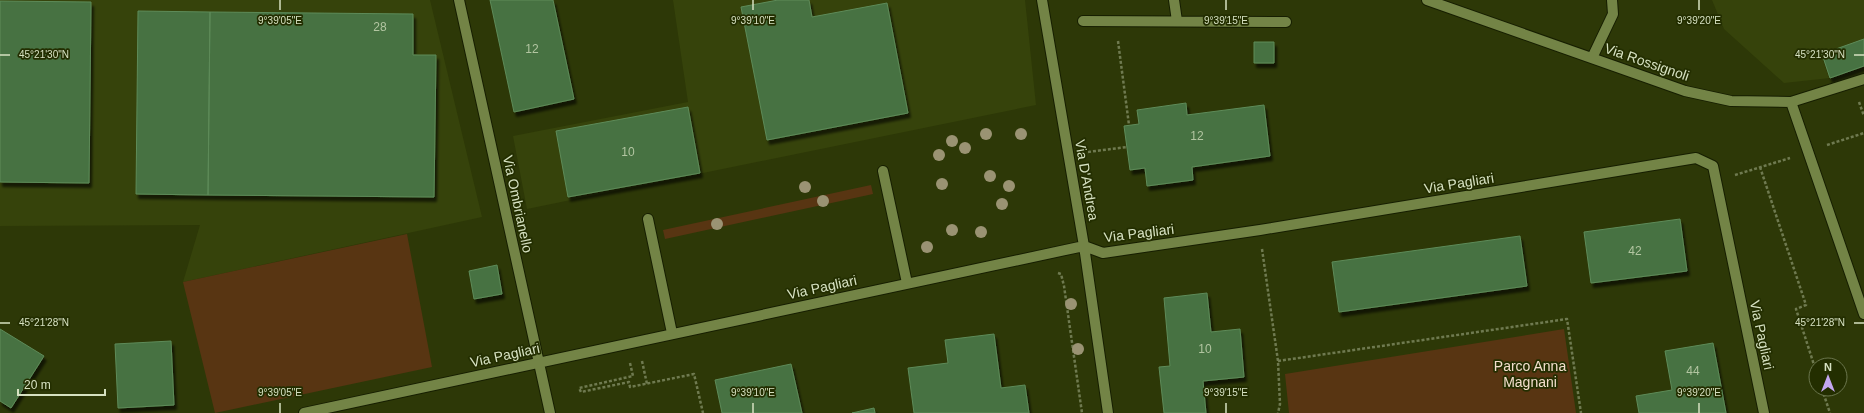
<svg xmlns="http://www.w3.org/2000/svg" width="1864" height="413" viewBox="0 0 1864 413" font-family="Helvetica,sans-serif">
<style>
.built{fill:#36430b}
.green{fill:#583512}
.building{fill:#467242;stroke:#5e8b59;filter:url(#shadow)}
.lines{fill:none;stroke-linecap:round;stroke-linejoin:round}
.minor-casing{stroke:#161e00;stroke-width:12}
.path{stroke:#6f7a50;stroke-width:2.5;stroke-dasharray:3 2;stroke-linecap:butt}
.minor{stroke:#738446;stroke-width:10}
.tree{fill:#9a9373}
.ticks{fill:none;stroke:#d6e1c1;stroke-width:1.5}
.labels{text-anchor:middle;stroke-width:3.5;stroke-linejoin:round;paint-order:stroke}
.number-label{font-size:12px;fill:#b2c5a1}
.street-label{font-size:14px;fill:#d6e1c1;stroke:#232e00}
.park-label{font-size:14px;fill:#f4decc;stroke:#232e00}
.ticks-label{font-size:10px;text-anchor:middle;fill:#d6e1c1;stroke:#232e00;stroke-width:3.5;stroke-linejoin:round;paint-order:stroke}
</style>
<defs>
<filter id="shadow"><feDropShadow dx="2.5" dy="4.5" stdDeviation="1" flood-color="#0009"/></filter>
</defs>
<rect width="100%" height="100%" fill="#2d3807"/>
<!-- built -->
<path class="built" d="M0,0H430L482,217L183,282L200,225L0,226Z
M673,0H1025L1036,105L527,209L513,136L688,102Z
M1712,0H1864V66L1830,78L1784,83L1724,29Z"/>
<!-- green -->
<path class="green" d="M871,185L873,194L665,239L663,230Z
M407,234L432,367L215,413L183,282Z
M1564,329L1576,413H1289L1285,374Z"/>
<!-- building -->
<path class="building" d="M490,0H553L574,99L514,112Z
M778,0H809L812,17L887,3L908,113L767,140L741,7Z
M0,1L91,2L89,183L0,182Z
M138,11L210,12L208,195L136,194Z
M210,12L413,14V55H436L434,197L208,195Z
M1864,39V66L1830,78L1822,54Z
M1254,42H1274V63H1254Z
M1186,103L1187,115L1264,105L1270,156L1192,167L1193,180L1147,186L1145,168L1130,170L1124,126L1139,124L1137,110Z
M688,107L700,173L568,197L556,131Z
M1680,219L1687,271L1591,283L1584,232Z
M1520,236L1527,286L1339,312L1332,262Z
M497,265L502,294L474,299L469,271Z
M1207,293L1211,332L1240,329L1244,377L1203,381L1206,413H1164L1159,367L1170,366L1164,298Z
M0,329L44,356L11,408L0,401Z
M994,334L1001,388L1025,385L1029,413H914L908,368L948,363L945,340Z
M171,341L174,405L118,408L115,344Z
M1713,343L1726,413H1639L1636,396L1672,390L1665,351Z
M791,364L802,413H722L715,380Z
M874,408L875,413H852Z"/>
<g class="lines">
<defs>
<path id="minor" d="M459,0L550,413
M1042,0L1084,246L1108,413
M1174,0L1177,21
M1427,0L1685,91L1731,101L1791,102L1864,79
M1083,21L1286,22
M1592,58L1613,14L1612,0
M1791,102L1864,314
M883,171L907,283
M648,219L672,333
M304,413L1084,246L1103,253L1260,230L1696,158L1713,166L1764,413"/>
</defs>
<!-- minor casing -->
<use href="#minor" class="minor-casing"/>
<!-- path -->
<path class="path" d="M1118,41L1129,125
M1859,102L1864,116
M1827,145L1864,133
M1088,152L1127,147
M1760,167L1806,305L1796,309L1816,371
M1735,175L1790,158
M1262,249L1278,361L1280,404L1278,413
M1058,273L1061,274L1064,286L1082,413
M642,361L647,384
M1278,361L1567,319L1581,413
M630,363L633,376L579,388L581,392L629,382L630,387L694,374L703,413
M1822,389L1830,413"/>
<!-- minor -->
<use href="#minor" class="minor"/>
</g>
<!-- trees -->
<g class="tree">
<circle cx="986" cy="134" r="6"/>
<circle cx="1021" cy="134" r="6"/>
<circle cx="952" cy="141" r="6"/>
<circle cx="965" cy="148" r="6"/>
<circle cx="939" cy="155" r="6"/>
<circle cx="990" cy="176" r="6"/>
<circle cx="942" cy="184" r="6"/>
<circle cx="1009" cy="186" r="6"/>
<circle cx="805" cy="187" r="6"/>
<circle cx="823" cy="201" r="6"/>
<circle cx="1002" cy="204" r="6"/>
<circle cx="717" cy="224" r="6"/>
<circle cx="952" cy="230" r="6"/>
<circle cx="981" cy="232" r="6"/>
<circle cx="927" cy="247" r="6"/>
<circle cx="1071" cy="304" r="6"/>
<circle cx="1078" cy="349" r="6"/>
</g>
<!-- ticks -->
<path class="ticks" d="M280,0V10M753,0V10M1226,0V10M1699,0V10M0,55H10M1854,55H1864M0,323H10M1854,323H1864M280,403V413M753,403V413M1226,403V413M1699,403V413"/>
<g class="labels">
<!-- number labels -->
<g class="number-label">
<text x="380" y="31">28</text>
<text x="532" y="53">12</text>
<text x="1197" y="140">12</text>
<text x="628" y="156">10</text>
<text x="1635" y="255">42</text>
<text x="1205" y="353">10</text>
<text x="1693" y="375">44</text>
</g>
<!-- street labels -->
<g class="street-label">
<text transform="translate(1647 62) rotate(19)" y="5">Via Rossignoli</text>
<text transform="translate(1087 180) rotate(80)" y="5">Via D'Andrea</text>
<text transform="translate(1459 183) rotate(-9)" y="5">Via Pagliari</text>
<text transform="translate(518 204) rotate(78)" y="5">Via Ombrianello</text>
<text transform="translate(1139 233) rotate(-7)" y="5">Via Pagliari</text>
<text transform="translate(822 287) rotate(-12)" y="5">Via Pagliari</text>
<text transform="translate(1762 335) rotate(78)" y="5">Via Pagliari</text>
<text transform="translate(505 355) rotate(-12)" y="5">Via Pagliari</text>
</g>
<!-- park labels -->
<g class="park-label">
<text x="1530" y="371">Parco Anna<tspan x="1530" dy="16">Magnani</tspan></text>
</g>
</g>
<g class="ticks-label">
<text x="280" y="24">9°39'05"E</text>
<text x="753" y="24">9°39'10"E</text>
<text x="1226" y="24">9°39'15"E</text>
<text x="1699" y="24">9°39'20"E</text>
<text x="44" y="58">45°21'30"N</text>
<text x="1820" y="58">45°21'30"N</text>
<text x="44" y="326">45°21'28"N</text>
<text x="1820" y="326">45°21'28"N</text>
<text x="280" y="396">9°39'05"E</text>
<text x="753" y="396">9°39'10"E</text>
<text x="1226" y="396">9°39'15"E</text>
<text x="1699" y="396">9°39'20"E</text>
</g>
<!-- north arrow -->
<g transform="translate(1828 377)"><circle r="19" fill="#232e00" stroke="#6b764d"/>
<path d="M0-3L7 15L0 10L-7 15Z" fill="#c4a7f1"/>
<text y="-6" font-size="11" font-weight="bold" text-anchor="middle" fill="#d6e1c1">N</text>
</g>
<!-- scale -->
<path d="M18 389v6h87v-6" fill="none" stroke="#d6e1c1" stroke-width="2"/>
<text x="24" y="389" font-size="12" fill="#d6e1c1" stroke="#232e00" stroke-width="3" paint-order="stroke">20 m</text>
</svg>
